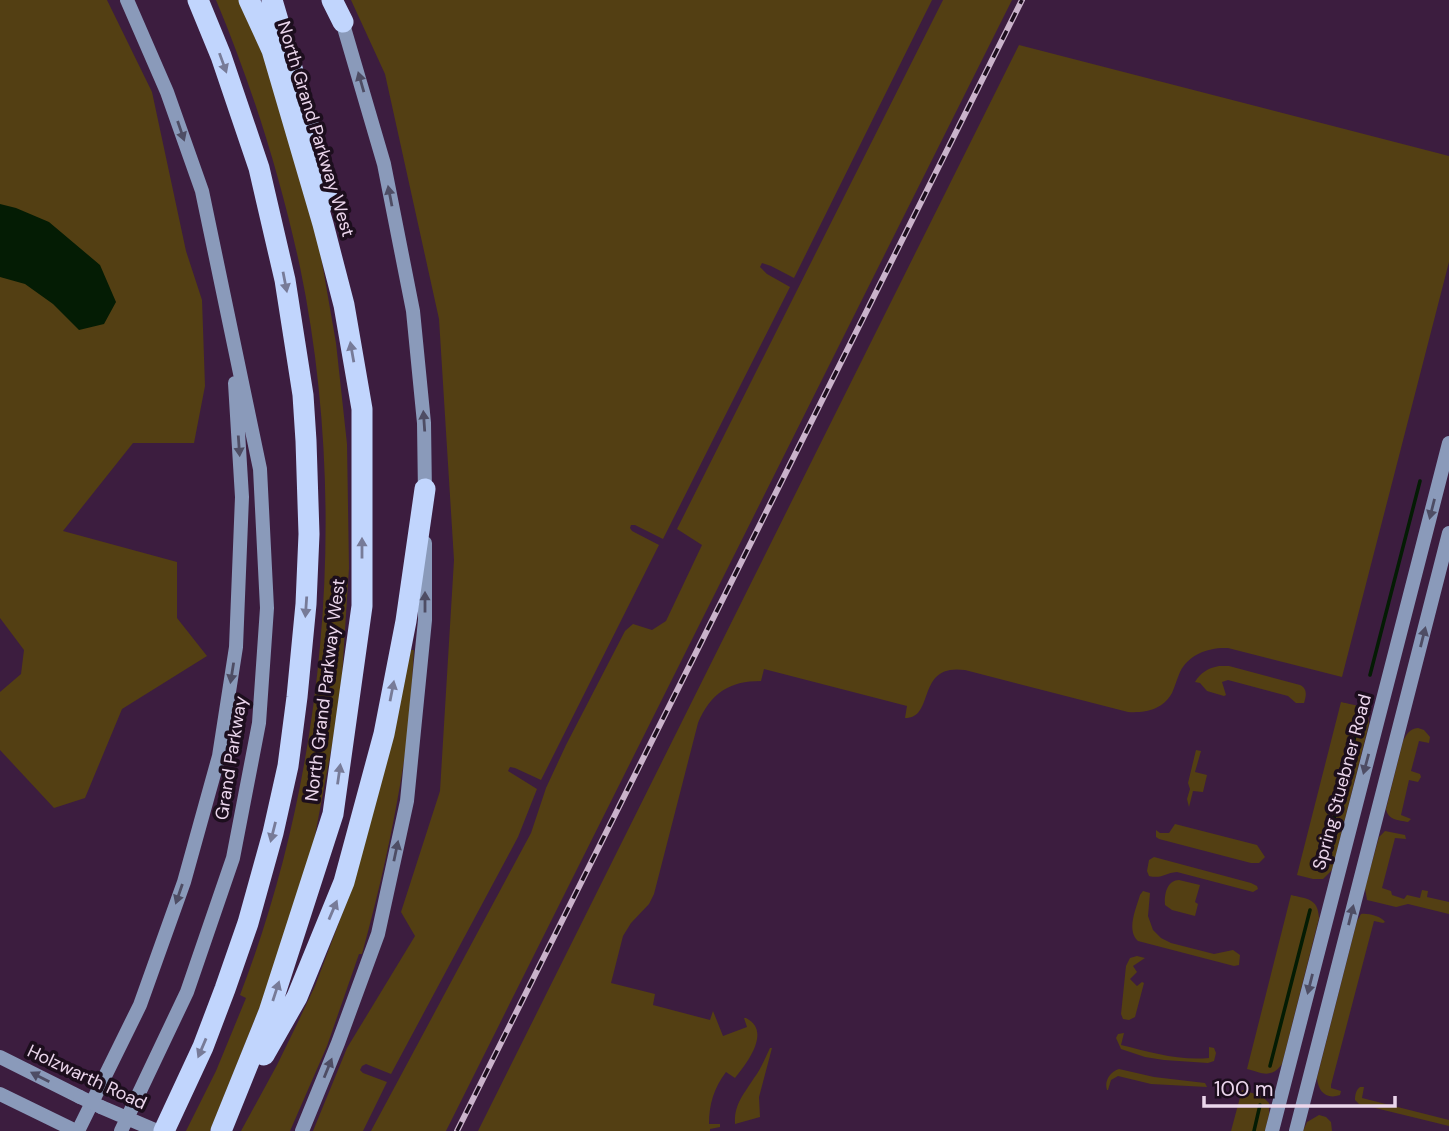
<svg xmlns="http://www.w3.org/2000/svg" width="1449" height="1131" viewBox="0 0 1449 1131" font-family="'DM Sans',sans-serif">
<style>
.green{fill:#533f13}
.water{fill:#041c04}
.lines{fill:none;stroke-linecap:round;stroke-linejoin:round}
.stream{stroke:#041c04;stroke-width:3.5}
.secondary{stroke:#8a9aba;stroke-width:14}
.highway{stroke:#c1d5fd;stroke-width:21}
.rail-casing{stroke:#cab3cb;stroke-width:6}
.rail{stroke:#1c0e1d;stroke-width:3.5;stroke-dasharray:10;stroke-linecap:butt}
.secondary-bridge{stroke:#8a9aba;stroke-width:14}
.oneway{fill:#777b98}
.oneway2{fill:#4e4d64}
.labels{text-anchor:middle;stroke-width:7;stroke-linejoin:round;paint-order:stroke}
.street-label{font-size:18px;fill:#ebd6ec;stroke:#1c0e1d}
</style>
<rect width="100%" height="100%" fill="#3c1d3f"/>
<!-- green -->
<path class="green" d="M0,0H107L152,92L186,251L202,300L205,386L194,443H133L63,531L177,562V618L207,656L122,709L85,798L54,808L0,750V692L21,674L24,650L0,618Z
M216,0H241L266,61L319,245L336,343L347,444L349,568L342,676L333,740L314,841L284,947L210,1131H186L216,1071L246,998L240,995C327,770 349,503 300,267C280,175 252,86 216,0Z
M351,0H932L794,278L771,266L762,263L760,267L767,274L790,287L663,539L635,525H631L630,528L632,531L659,545L541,780L515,768L510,767L508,771L537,789L518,837L391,1074L366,1064L362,1066L360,1070L363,1073L387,1082L363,1131H313L347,1048L415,936L401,912L440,791L454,560L439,319L385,74Z
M943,0H1012L446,1131H371L531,833L546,788L566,745L625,631L633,624L652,630L666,621L702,545L677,529Z
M1019,45L1449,156V262L1342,677L1228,648C1209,647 1189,654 1180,672C1177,679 1175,686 1172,693C1162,710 1146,713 1128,712L965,670C915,663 936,718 905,718L907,706L764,669L761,681C729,681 711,693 698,723L654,894L649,904L631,923L623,936L611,983L655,994L653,1005L710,1020L713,1011L723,1036L747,1027L744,1018H746C772,1031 747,1063 735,1078L726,1072C714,1088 709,1104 709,1124H720V1127L710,1129V1131H478Z
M411,650H414C412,682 410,715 406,747C396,817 381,885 362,954H359L327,1046L290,1131H241L277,1065L297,1024L315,986L349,896Z
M1219,666H1229L1300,685C1308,689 1306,696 1304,703H1296L1288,696L1228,680L1222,682L1226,695L1224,696L1207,691L1200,683L1195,682C1200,673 1208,668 1219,666Z
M1341,702C1357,706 1369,705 1369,724L1332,870L1323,879H1313L1297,875Z
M1418,728L1424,730L1430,737L1429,743L1419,741L1411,771L1420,774L1421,777L1418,782L1409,780L1401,815L1411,819L1408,822C1398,820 1388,820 1386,809L1403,741C1407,734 1409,729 1418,728Z
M1196,750L1201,751L1195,772L1207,775L1203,792L1193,791L1189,807L1187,799L1190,789L1188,783Z
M1175,824L1257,845L1265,857L1259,863H1251L1159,839L1156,837V830L1160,833H1169Z
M1385,831L1405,835L1406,839L1395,838L1382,888L1391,891L1392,895L1404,899L1407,895L1420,898L1422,890L1428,891L1427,897L1449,902V914L1408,904L1396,907L1367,900L1365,888L1379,837Z
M1154,857L1251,883L1257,886L1258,889L1253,892L1177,872C1164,873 1163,879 1149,876L1147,871L1149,860Z
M1179,880L1200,885L1195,902L1198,904L1195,916L1172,910L1165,905C1164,895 1167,880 1179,880Z
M1143,891L1150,893L1148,916L1153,930L1161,938L1171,943L1214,954L1233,950L1240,955L1239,965L1234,966L1138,941C1126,930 1136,909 1140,895Z
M1291,895C1307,899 1318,898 1319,918L1282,1064C1271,1079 1262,1073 1247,1069Z
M1361,914C1368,913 1381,916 1385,922L1383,923L1374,921L1331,1085V1088L1341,1091L1340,1095C1326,1100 1318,1091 1317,1078L1357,921Z
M1137,956L1145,958L1133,966L1137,972L1130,979L1137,986L1142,982L1144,983L1135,1017L1129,1020L1123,1019L1121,1014L1126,966L1130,958Z
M1124,1033L1121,1045C1150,1052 1179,1061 1209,1058V1047L1214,1048L1216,1053L1214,1061L1208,1063L1164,1060L1145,1057L1121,1049L1116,1038L1118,1034Z
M770,1048H772L759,1097L760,1117L735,1124C734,1104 744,1094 754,1078C761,1069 765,1058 770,1048Z
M1119,1069L1154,1077L1205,1083L1207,1087L1151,1084L1118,1076L1111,1080L1108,1090H1107C1104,1081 1110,1072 1119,1069Z
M1360,1087H1364L1362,1098L1449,1120V1126L1359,1104L1355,1100C1355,1095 1356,1090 1360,1087Z
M1242,1090L1262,1096L1269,1103V1114L1265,1131H1231Z
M1319,1115L1326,1117L1331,1122L1332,1131H1303L1307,1122Z"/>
<!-- water -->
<path class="water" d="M0,204L16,208L49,222L100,265L116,302L104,324L79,330L53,304L25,284L0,277Z"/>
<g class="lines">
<!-- stream -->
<path class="stream" d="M1370,675L1420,481
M1321,870L1360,716
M1270,1066L1310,910
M1254,1131L1260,1105"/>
<!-- secondary -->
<path class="secondary" d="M340,14L384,164L413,311L424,423L425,495
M0,1057L80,1097
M0,1094L76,1131
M101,1107L157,1131
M78,1131L140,1005L184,882L219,756L236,647L242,497L235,383
M121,1131L187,992L233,858L259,723L267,608L260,469L202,191L167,92L127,0
M302,1131L338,1043L378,934L407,801L425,620V543
M1272,1131L1449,443
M1296,1131L1449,533"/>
<!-- highway -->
<path class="highway" d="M272,0L327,187L326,201
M332,0L343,22
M264,1055L297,997L344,882L384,734L406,621L425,489
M164,1131L203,1047L225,989L248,923L273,833L288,766L297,697L306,604L309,534L306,441L303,395L285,280L259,168L221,56L198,0
M221,1131L269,1012L333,814L362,606V409L344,305L323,224L272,50L249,0"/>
<defs>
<path id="rail" d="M457,1131L1022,0"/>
</defs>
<!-- rail casing -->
<use href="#rail" class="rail-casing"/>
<!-- rail -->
<use href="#rail" class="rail"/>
<!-- secondary-bridge -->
<path class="secondary-bridge" d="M80,1097L101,1107"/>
</g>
<!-- one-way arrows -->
<defs><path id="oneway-solid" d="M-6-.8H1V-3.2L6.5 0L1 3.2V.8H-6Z" transform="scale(1.75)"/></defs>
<g class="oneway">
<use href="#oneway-solid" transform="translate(223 63) rotate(70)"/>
<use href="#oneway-solid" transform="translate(285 282) rotate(79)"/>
<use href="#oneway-solid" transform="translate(352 352) rotate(-100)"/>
<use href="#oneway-solid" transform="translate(362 548) rotate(-90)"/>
<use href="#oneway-solid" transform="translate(306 607) rotate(94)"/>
<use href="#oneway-solid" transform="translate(392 691) rotate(-79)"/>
<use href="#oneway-solid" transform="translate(339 774) rotate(-82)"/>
<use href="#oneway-solid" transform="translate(273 832) rotate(104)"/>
<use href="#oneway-solid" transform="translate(333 910) rotate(-67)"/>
<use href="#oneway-solid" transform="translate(276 991) rotate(-72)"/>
<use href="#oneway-solid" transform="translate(202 1048) rotate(113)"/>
</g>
<g class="oneway2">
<use href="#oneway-solid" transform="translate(361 82) rotate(-106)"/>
<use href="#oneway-solid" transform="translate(181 131) rotate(71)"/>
<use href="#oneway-solid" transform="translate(390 196) rotate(-101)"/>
<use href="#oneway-solid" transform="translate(424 421) rotate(-94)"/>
<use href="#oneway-solid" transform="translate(239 446) rotate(86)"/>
<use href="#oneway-solid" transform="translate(1432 509) rotate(104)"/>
<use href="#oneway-solid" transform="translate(425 602) rotate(-90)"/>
<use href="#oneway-solid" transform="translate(1423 637) rotate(-76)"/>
<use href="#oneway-solid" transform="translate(232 673) rotate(99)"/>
<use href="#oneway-solid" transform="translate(1366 764) rotate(105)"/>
<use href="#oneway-solid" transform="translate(396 851) rotate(-78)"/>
<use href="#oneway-solid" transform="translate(179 894) rotate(109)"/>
<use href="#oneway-solid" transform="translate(1351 915) rotate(-76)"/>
<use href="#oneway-solid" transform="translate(1310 984) rotate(104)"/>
<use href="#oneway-solid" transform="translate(328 1068) rotate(-68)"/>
<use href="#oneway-solid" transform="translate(40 1077) rotate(-153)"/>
</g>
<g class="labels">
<!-- street labels -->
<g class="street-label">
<text transform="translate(316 129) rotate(73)" y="6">North Grand Parkway West</text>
<text transform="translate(325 690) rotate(-83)" y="6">North Grand Parkway West</text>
<text transform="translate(231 758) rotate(-81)" y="6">Grand Parkway</text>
<text transform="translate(1342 782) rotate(-75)" y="6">Spring Stuebner Road</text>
<text transform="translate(87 1077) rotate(25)" y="6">Holzwarth Road</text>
</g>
</g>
<!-- scale -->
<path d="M1204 1096v10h191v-10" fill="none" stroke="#ebd6ec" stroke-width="3.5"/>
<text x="1214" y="1096" font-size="21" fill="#ebd6ec" stroke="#1c0e1d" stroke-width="5" paint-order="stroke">100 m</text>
</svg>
